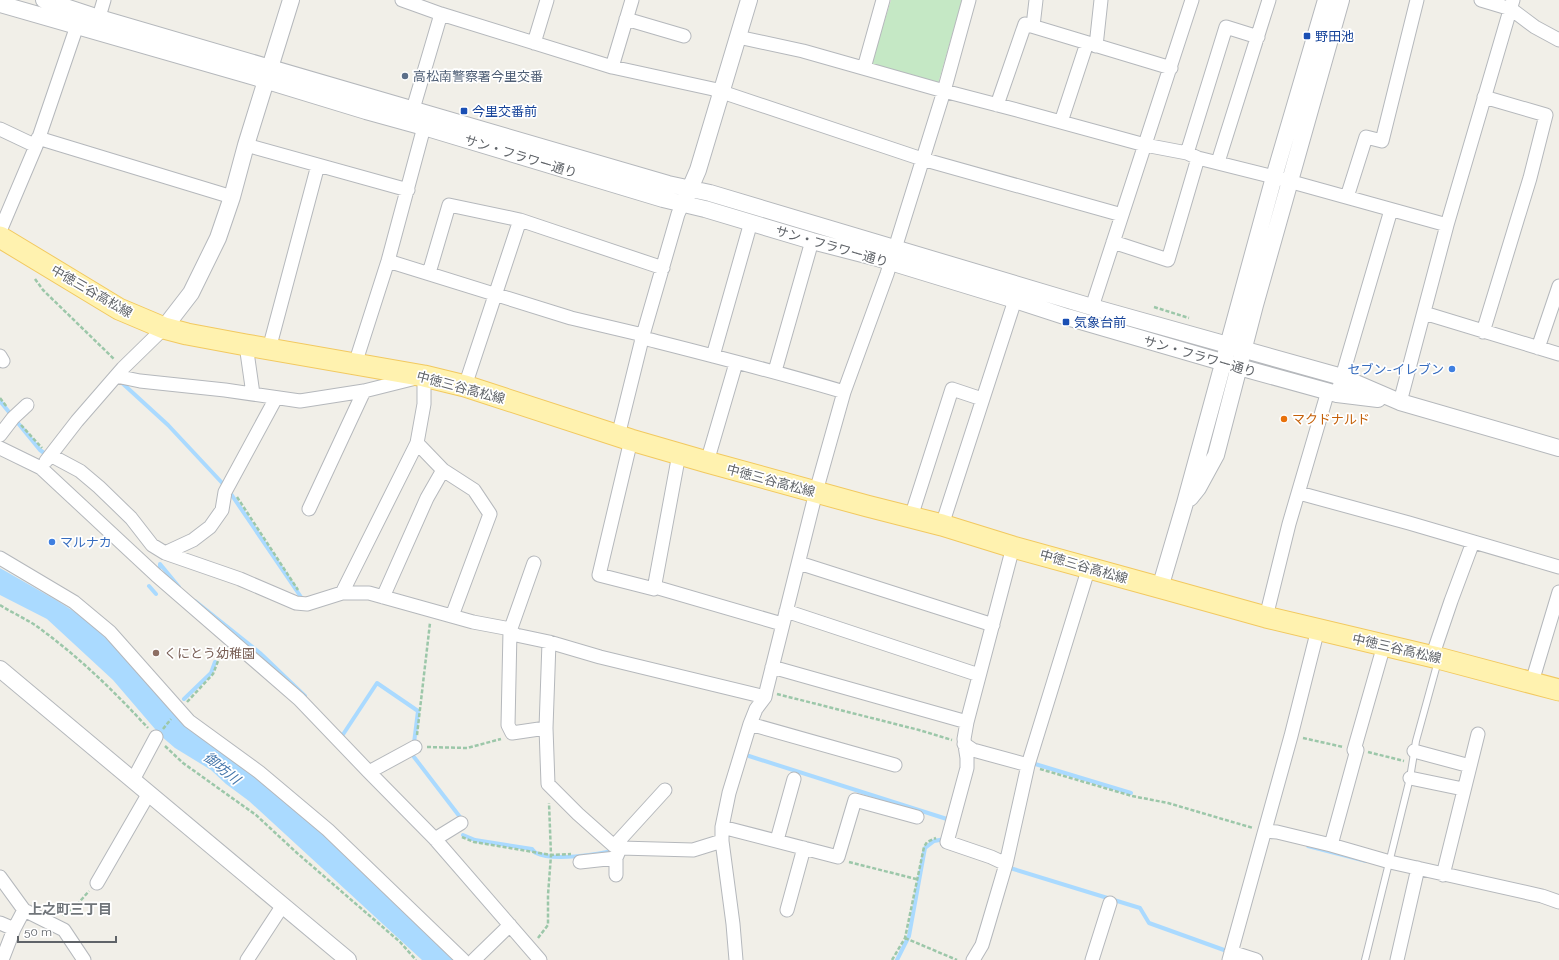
<svg xmlns="http://www.w3.org/2000/svg" width="1559" height="960" viewBox="0 0 1559 960" font-family="Raleway,'Noto Sans JP',sans-serif">
<style>
.green{fill:#c5e8c5}
.water{fill:#aadaff}
.lines{fill:none;stroke-linecap:round;stroke-linejoin:round}
.stream{stroke:#aadaff;stroke-width:4}
.service-casing{stroke:#b5b8bc;stroke-width:8}
.minor-casing{stroke:#b5b8bc;stroke-width:15}
.tertiary-casing{stroke:#b5b8bc;stroke-width:18}
.primary-casing{stroke:#f2c960;stroke-width:23}
.path{stroke:#9cc7a9;stroke-width:2.5;stroke-dasharray:4 2;stroke-linecap:butt}
.service{stroke:#fff;stroke-width:6}
.minor{stroke:#fff;stroke-width:13}
.tertiary{stroke:#fff;stroke-width:16}
.primary{stroke:#fff2af;stroke-width:21}
.transit-dot{fill:#1a4fb4;stroke:#fff;stroke-width:1.5}
.service-dot{fill:#5c6f8a;stroke:#fff;stroke-width:1.5}
.shop-dot{fill:#3f7fe0;stroke:#fff;stroke-width:1.5}
.food-dot{fill:#e8710a;stroke:#fff;stroke-width:1.5}
.education-dot{fill:#8d6e63;stroke:#fff;stroke-width:1.5}
.labels{text-anchor:middle;stroke-width:3.5;stroke-linejoin:round;paint-order:stroke}
.transit-label{font-size:13px;fill:#164399;stroke:#fff;text-anchor:start}
.service-label{font-size:13px;fill:#4e5e75;stroke:#fff;text-anchor:start}
.street-label{font-size:13px;fill:#5f6368;stroke:#fff}
.shop-label{font-size:13px;fill:#366cbe;stroke:#fff;text-anchor:end}
.food-label{font-size:13px;fill:#c56008;stroke:#fff;text-anchor:start}
.education-label{font-size:13px;fill:#785e54;stroke:#fff;text-anchor:start}
.water-label{font-size:14px;font-style:italic;fill:#4174aa;stroke:#fff}
.neighbourhood-label{font-size:14px;font-weight:bold;fill:#70757a;stroke:#fff}
</style>
<rect width="100%" height="100%" fill="#f1efe8"/>
<!-- green -->
<path class="green" d="M891,0H962L938,84L871,65Z"/>
<!-- water -->
<path class="water" d="M0,568L56,600L75,612L94,627L131,662L281,793L458,960H422L249,801L226,784L211,770L175,748L161,736L113,680L47,619L0,595Z"/>
<g class="lines">
<!-- stream -->
<path class="stream" d="M121,382L168,425L225,486
M0,401L40,450L47,455
M229,491L303,600
M160,567V564L179,587
M149,586L156,594
M195,601L260,653L305,696
M184,699L211,673L215,662
M339,733L342,736L377,683L418,711L414,743
M749,756L950,820L949,821
M414,757L460,817
M1032,763L1131,793
M463,835L475,840L532,849C533,851 535,852 536,853C551,861 599,855 615,850
M1308,846L1366,861
M1010,868L1140,908L1149,923L1224,950
M897,960L909,936L925,848L934,841L945,839"/>
<defs>
<path id="service" d="M1365,960L1410,778L1416,741L1438,661"/>
<path id="minor" d="M402,0L441,14L612,67L713,89L922,159L1122,215
M1481,0L1511,9L1535,27L1559,40
M626,19L684,36
M1033,26L1036,0
M96,27L104,0
M738,37L803,51L944,91L1017,110L1145,145L1187,153L1198,158L1274,177L1447,225
M534,43L547,0
M1096,46L1101,0
M612,67L632,0
M864,68L883,0
M997,105L1025,24L1171,68
M413,109L441,14
M1061,122L1087,43
M0,129L36,146
M38,138L232,197
M246,145L408,190
M1187,153L1226,27L1258,37
M1218,162L1269,0
M1347,197L1366,137L1382,141L1417,0
M0,231L36,146L80,17
M1113,242L1168,260L1198,158
M388,261L571,318L643,335
M429,273L449,205L520,220L663,268
M1092,307L1192,0
M1424,313L1559,354
M1483,332L1530,178L1546,115L1484,97
M643,338C710,355 778,372 844,392
M246,345L253,394
M1538,348L1559,286
M269,349L318,165
M0,356L3,361
M713,356L751,222
M355,364L388,261L424,127
M775,371L812,241
M116,376L140,381L225,390L300,401L364,391L424,376V404L417,443L342,593
M465,386L520,220
M1337,394L1391,210
M1400,402L1447,225L1513,0
M0,435L13,418L27,405
M618,436L643,335L678,214L683,203
M631,440L599,575L654,589L679,454
M417,443L443,470L474,490L490,514L452,616
M0,448L41,468L156,575L299,699L369,772L435,839L540,960
M52,456L80,471L99,487L131,518L152,545L165,553L240,579L296,603L307,604L342,593H369L473,622L505,628L516,635L549,642L600,657L765,697
M46,461L77,421L123,368L164,328
M707,462L736,363
M1299,493L1409,523L1559,567
M309,509L364,391
M911,517L952,389L982,399
M942,525L1015,300
M165,553L193,540L210,527L222,510L225,492L276,398
M0,558L74,602L110,632L189,721L259,772L328,830L463,960
M534,563L510,631L508,725L512,733L546,728
M799,563L993,625
M655,587L782,624
M383,597L427,498L443,470
M786,611L979,675
M1266,617L1289,524L1328,391
M549,642L546,728L548,784L578,814L614,846L620,848L693,850L722,841
M1432,657L1451,601L1473,542
M772,667L967,722
M1532,682L1559,592
M750,724L895,765
M964,744L973,750L1028,765
M1354,750L1384,645
M1414,751L1470,766
M369,772L415,747
M1410,778L1463,789
M133,780L156,737
M722,827L838,857L855,800L917,817
M1265,831L1277,832L1331,845L1390,862L1542,896L1559,902
M435,839L461,823
M777,840L794,779
M1331,845L1357,750
M614,846L665,790
M580,862L616,858
M1006,864L991,857L947,842L967,768V758L964,739L967,722L1013,547
M616,875V858L619,851
M1443,875L1478,734
M0,877L24,910L14,929L2,960
M97,883L149,793
M24,910L64,930L84,960
M787,910L804,848
M0,923L14,929
M1231,952L1256,960
M247,960L283,905
M474,960L510,925
M736,960L733,924L722,841V827L729,793L750,724L756,709L765,697L766,692L817,488L844,392L887,274L944,91L969,0
M973,960L982,945L988,925L1006,864L1028,765L1089,567
M1092,960L1110,903
M1229,960L1291,736L1318,629
M1397,960L1418,868"/>
<path id="tertiary" d="M44,0L99,18L668,184L710,193L1092,307L1342,377L1400,402L1559,448
M0,4L248,75L366,111L424,127L663,199L705,209L812,241L874,257L1015,300L1067,317L1239,367L1337,394L1378,399
M686,198L698,170L749,0
M164,328L191,293L218,238L232,197L246,145L291,0
M1190,498L1198,488L1216,455L1255,305L1341,0
M1160,588L1185,503L1274,177L1326,0
M0,669L348,960"/>
<path id="primary" d="M0,237L119,309L164,328L187,334L246,345L424,376L465,386L631,440L707,462L867,506L942,525L1013,547L1169,590L1266,617L1438,658L1559,690"/>
</defs>
<!-- service casing -->
<use href="#service" class="service-casing"/>
<!-- minor casing -->
<use href="#minor" class="minor-casing"/>
<!-- tertiary casing -->
<use href="#tertiary" class="tertiary-casing"/>
<!-- primary casing -->
<use href="#primary" class="primary-casing"/>
<!-- path -->
<path class="path" d="M35,279L43,290L114,359
M1154,307L1189,318
M0,398L7,407
M21,425L42,448
M237,497L298,590
M0,605C11,612 24,618 35,625C77,655 113,690 148,728
M777,694L919,730L952,740
M187,702L213,674L220,656L225,651
M163,729L171,719
M417,735L430,623
M1303,738L1343,747
M165,746L183,763L256,815L297,853L400,942L416,960
M427,747L467,748L501,739
M1368,752L1404,761
M1040,769L1132,796L1168,803L1253,828
M462,837L474,842L551,855L571,854
M849,862L916,879
M63,916L74,908L89,891
M538,938L548,925V895L551,855L549,803
M905,938L957,960
M892,960L905,938L924,847L927,842L936,838"/>
<!-- service -->
<use href="#service" class="service"/>
<!-- minor -->
<use href="#minor" class="minor"/>
<!-- tertiary -->
<use href="#tertiary" class="tertiary"/>
<!-- primary -->
<use href="#primary" class="primary"/>
</g>
<!-- markers -->
<g class="transit-dot">
<rect x="1303" y="32" width="8" height="8" rx="2"/>
<rect x="460" y="107" width="8" height="8" rx="2"/>
<rect x="1062" y="318" width="8" height="8" rx="2"/>
</g>
<circle class="service-dot" cx="405" cy="76" r="4"/>
<g class="shop-dot">
<circle cx="1452" cy="369" r="4"/>
<circle cx="52" cy="542" r="4"/>
</g>
<circle class="food-dot" cx="1284" cy="419" r="4"/>
<circle class="education-dot" cx="156" cy="653" r="4"/>
<g class="labels">
<!-- transit labels -->
<g class="transit-label">
<text x="1315" y="41">野田池</text>
<text x="472" y="116">今里交番前</text>
<text x="1074" y="327">気象台前</text>
</g>
<!-- service labels -->
<g class="service-label">
<text x="413" y="81">高松南警察署今里交番</text>
</g>
<!-- street labels -->
<g class="street-label">
<text transform="translate(521 156) rotate(17)" y="5">サン・フラワー通り</text>
<text transform="translate(832 246) rotate(16)" y="5">サン・フラワー通り</text>
<text transform="translate(92 291) rotate(30)" y="5">中徳三谷高松線</text>
<text transform="translate(1200 356) rotate(16)" y="5">サン・フラワー通り</text>
<text transform="translate(461 387) rotate(15)" y="5">中徳三谷高松線</text>
<text transform="translate(771 480) rotate(15)" y="5">中徳三谷高松線</text>
<text transform="translate(1084 566) rotate(16)" y="5">中徳三谷高松線</text>
<text transform="translate(1397 648) rotate(13)" y="5">中徳三谷高松線</text>
</g>
<!-- shop labels -->
<g class="shop-label">
<text x="1444" y="374">セブン-イレブン</text>
<text x="60" y="547" text-anchor="start">マルナカ</text>
</g>
<!-- food labels -->
<g class="food-label">
<text x="1292" y="424">マクドナルド</text>
</g>
<!-- education labels -->
<g class="education-label">
<text x="164" y="658">くにとう幼稚園</text>
</g>
<!-- water labels -->
<g class="water-label">
<text transform="translate(222 768) rotate(39)" y="5">御坊川</text>
</g>
<!-- neighbourhood labels -->
<g class="neighbourhood-label">
<text x="70" y="914">上之町三丁目</text>
</g>
</g>
<!-- scale -->
<path d="M18 936v6h98v-6" fill="none" stroke="#5f6368" stroke-width="2"/>
<text x="24" y="936" font-size="12" fill="#5f6368" stroke="#ffffff" stroke-width="3" paint-order="stroke">50 m</text>
</svg>
